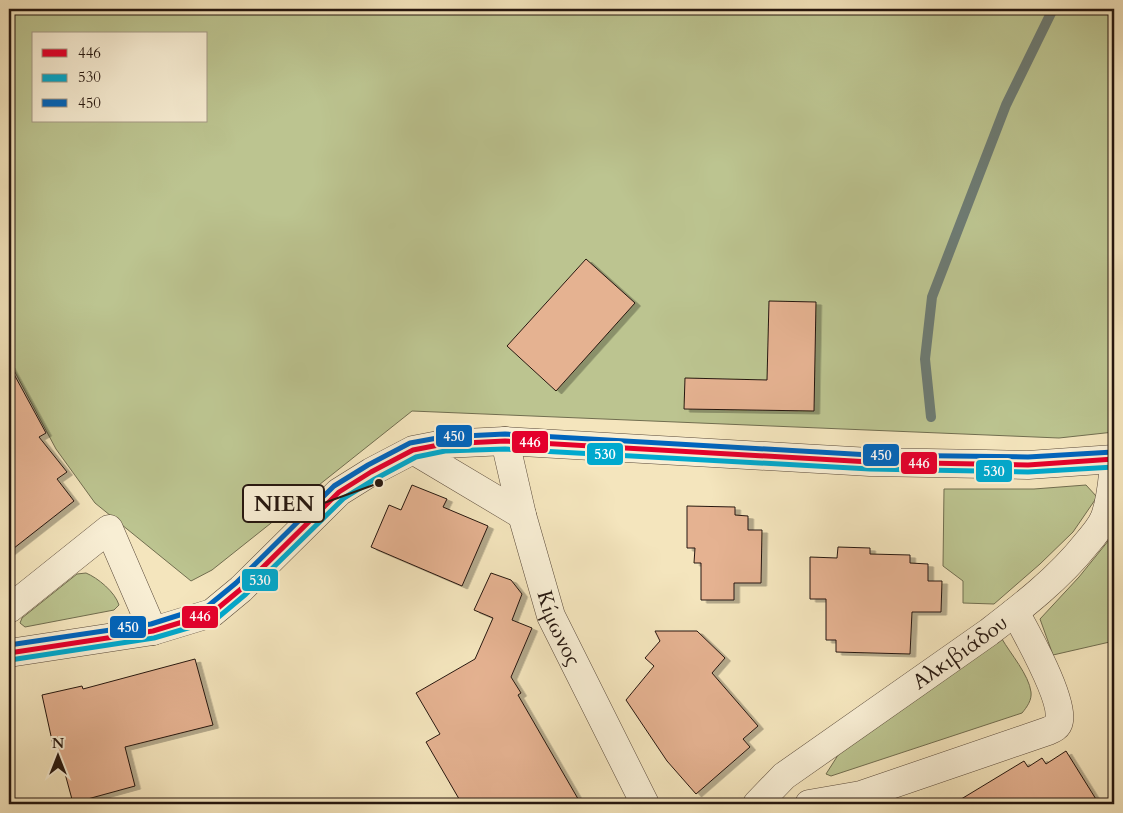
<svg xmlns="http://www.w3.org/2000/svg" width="1123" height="813" viewBox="0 0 1123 813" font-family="Cardo,serif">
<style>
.green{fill:#bcc490;stroke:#716e50;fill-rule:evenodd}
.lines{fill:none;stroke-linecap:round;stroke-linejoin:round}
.stream{stroke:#6d7b73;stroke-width:10}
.building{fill:#e5b291;stroke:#26170f;filter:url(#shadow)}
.minor-casing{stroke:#5a4a3a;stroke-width:29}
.tertiary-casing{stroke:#5a4a3a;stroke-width:29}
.minor{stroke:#f8eed4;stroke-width:28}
.tertiary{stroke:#f8eed4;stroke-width:28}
.bus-1-casing{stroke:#f8eed4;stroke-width:9}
.bus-2-casing{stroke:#f8eed4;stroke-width:9}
.bus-3-casing{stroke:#f8eed4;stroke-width:9}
.bus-1{stroke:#e4002b;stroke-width:5}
.bus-2{stroke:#00a9ce;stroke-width:5}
.bus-3{stroke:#0065bd;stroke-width:5}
.labels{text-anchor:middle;stroke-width:4;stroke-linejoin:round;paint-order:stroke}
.street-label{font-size:21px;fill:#26170f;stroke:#f8eed4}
.leader{fill:none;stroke:#26170f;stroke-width:2}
.callout-dot{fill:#26170f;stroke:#f8eed4;stroke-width:2}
.callout{fill:#f8eed4;stroke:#26170f;stroke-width:2}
.callout-label{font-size:22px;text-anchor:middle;font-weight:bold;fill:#26170f}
.line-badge{stroke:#f8eed4;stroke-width:2}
.badge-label{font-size:14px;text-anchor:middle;font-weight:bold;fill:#fff}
</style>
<defs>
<filter id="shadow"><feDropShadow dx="5.5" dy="3" stdDeviation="0" flood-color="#0004"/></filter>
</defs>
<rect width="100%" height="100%" fill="#f4e5bd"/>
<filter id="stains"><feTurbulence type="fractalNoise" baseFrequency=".004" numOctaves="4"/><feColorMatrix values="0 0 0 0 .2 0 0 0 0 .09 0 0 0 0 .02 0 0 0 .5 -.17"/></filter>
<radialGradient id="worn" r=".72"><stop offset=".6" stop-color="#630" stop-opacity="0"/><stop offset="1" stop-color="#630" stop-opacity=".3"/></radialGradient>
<!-- green -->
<path class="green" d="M9,9H1114V432L1059,438L412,411L212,570L191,581L95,503L56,449L9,361ZM34,34H206V121H34Z
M1086,485L1097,497L1073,532L1040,564L994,604L963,603V581L943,566L944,489H1034Z
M1113,535H1114V641L1053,655L1040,619L1079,577Z
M86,573C98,578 115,592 119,605L114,610L25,627L20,623L22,618L77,574Z
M1002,639C1010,653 1029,675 1031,692C1032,700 1027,707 1022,713L831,776L826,774L840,752Z"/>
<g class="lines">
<!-- stream -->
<path class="stream" d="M931,417L925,359L932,297L1006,105L1053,9"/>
</g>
<!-- building -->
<path class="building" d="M586,259L635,303L556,391L507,346Z
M769,301L816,302L814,411L684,409L685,378L767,380Z
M9,365L46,433L39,437L67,472L57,479L74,501L9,552Z
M412,485L447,499L443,507L488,526L462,586L371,547L389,505L401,510Z
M687,506L735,507V515L748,516V530H762L761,583H734V600H701V563H694L695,548H687Z
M838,547L870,548V554L910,555V563L928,564V581H942L941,612H912L910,654L836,652V640H826V599H810V557L837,558Z
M491,573L511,580L522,594L512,620L532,628L511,677L521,693L518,695L581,804H462L426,742L440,734L416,693L475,659L493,618L474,610Z
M655,631H697L725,658L712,673L758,726L743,739L750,747L696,794L667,761L626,700L654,666L645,658L660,641Z
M195,659L213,725L125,747L135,786L73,803L57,744L53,745L42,695L82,686L83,689Z
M1066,751L1099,804H953L1024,761L1028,767L1042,758L1046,764Z"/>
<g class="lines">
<defs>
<g id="minor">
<path id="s1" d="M505,441L522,515L551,616L645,804"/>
<path d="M9,609L109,529L153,631"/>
<path id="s2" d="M757,804L784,776L989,632C1023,606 1059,578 1086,544C1093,536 1100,528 1104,519C1111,502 1112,483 1114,465"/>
<path d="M809,804L861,795L1048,731C1053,729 1058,727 1059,721C1064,700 1026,632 1015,612"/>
</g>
<path id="tertiary" d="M413,450L522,515
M9,653L153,631L212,613L241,589L339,492L371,472L413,450L444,444L505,441L870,462L985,464L1028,465L1114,459"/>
</defs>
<!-- minor casing -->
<use href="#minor" class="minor-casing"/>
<!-- tertiary casing -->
<use href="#tertiary" class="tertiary-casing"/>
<!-- minor -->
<use href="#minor" class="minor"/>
<!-- tertiary -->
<use href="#tertiary" class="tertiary"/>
<defs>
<path id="bus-1" d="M9,653L153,631L212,613L241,589L339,492L371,472L413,450L444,444L505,441L870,462L1028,465L1114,459"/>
<path id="bus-2" d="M10,660L154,638L215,620L246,594L344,498L375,479L416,457L445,451L505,449L870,469L1028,472L1114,467"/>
<path id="bus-3" d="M9,645L151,624L208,606L236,583L334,486L368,465L410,443L443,437L505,434L870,455L1028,457L1113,452"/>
</defs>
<!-- bus-1 casing -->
<use href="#bus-1" class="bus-1-casing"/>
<!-- bus-2 casing -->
<use href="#bus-2" class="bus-2-casing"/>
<!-- bus-3 casing -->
<use href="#bus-3" class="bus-3-casing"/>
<!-- bus-1 -->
<use href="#bus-1" class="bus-1"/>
<!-- bus-2 -->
<use href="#bus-2" class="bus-2"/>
<!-- bus-3 -->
<use href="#bus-3" class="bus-3"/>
</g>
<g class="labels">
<!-- street labels -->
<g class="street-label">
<text dy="7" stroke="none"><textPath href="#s1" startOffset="195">Κίμωνος</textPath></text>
<text dy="7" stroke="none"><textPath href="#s2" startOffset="254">Αλκιβιάδου</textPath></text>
</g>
</g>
<!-- callouts -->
<path class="leader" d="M379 483L324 503"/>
<circle class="callout-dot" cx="379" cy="483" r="5"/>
<rect class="callout" x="243" y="485" width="81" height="37" rx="5"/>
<g class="callout-label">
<text x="284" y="511">ΝΙΕΝ</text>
</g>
<g class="line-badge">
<rect x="435" y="424" width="38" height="24" rx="5" fill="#0065bd"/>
<rect x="511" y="430" width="38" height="24" rx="5" fill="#e4002b"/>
<rect x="586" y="442" width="38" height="24" rx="5" fill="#00a9ce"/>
<rect x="862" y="443" width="38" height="24" rx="5" fill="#0065bd"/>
<rect x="900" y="451" width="38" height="24" rx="5" fill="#e4002b"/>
<rect x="975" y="459" width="38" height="24" rx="5" fill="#00a9ce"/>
<rect x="241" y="568" width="38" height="24" rx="5" fill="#00a9ce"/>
<rect x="181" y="605" width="38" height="24" rx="5" fill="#e4002b"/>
<rect x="109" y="615" width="38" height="24" rx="5" fill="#0065bd"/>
</g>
<g class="badge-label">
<text x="454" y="441">450</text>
<text x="530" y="447">446</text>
<text x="605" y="459">530</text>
<text x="881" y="460">450</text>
<text x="919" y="468">446</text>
<text x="994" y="476">530</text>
<text x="260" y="585">530</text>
<text x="200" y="621">446</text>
<text x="128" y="632">450</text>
</g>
<!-- margin -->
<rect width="1123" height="813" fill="none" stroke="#f4e5bd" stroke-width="30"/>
<rect x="10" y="10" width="1103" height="793" fill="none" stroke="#26170f" stroke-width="2.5"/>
<rect x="15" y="15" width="1093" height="783" fill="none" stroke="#26170f"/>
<!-- legend -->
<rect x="32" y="32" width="175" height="90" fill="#f8eed4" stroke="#a49885"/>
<rect x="42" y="49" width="25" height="8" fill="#e4002b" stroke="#a49885"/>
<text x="78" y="58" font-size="15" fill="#26170f">446</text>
<rect x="42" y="74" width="25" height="8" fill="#00a9ce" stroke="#a49885"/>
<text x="78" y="82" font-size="15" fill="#26170f">530</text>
<rect x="42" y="99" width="25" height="8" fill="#0065bd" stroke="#a49885"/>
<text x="78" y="108" font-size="15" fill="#26170f">450</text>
<!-- north arrow -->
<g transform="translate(58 756)" stroke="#f8eed4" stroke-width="4" paint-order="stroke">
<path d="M0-4L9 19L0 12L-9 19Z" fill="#26170f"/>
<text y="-8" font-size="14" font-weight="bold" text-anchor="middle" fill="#26170f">N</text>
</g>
<rect width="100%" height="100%" filter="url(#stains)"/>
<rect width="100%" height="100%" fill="url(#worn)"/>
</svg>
